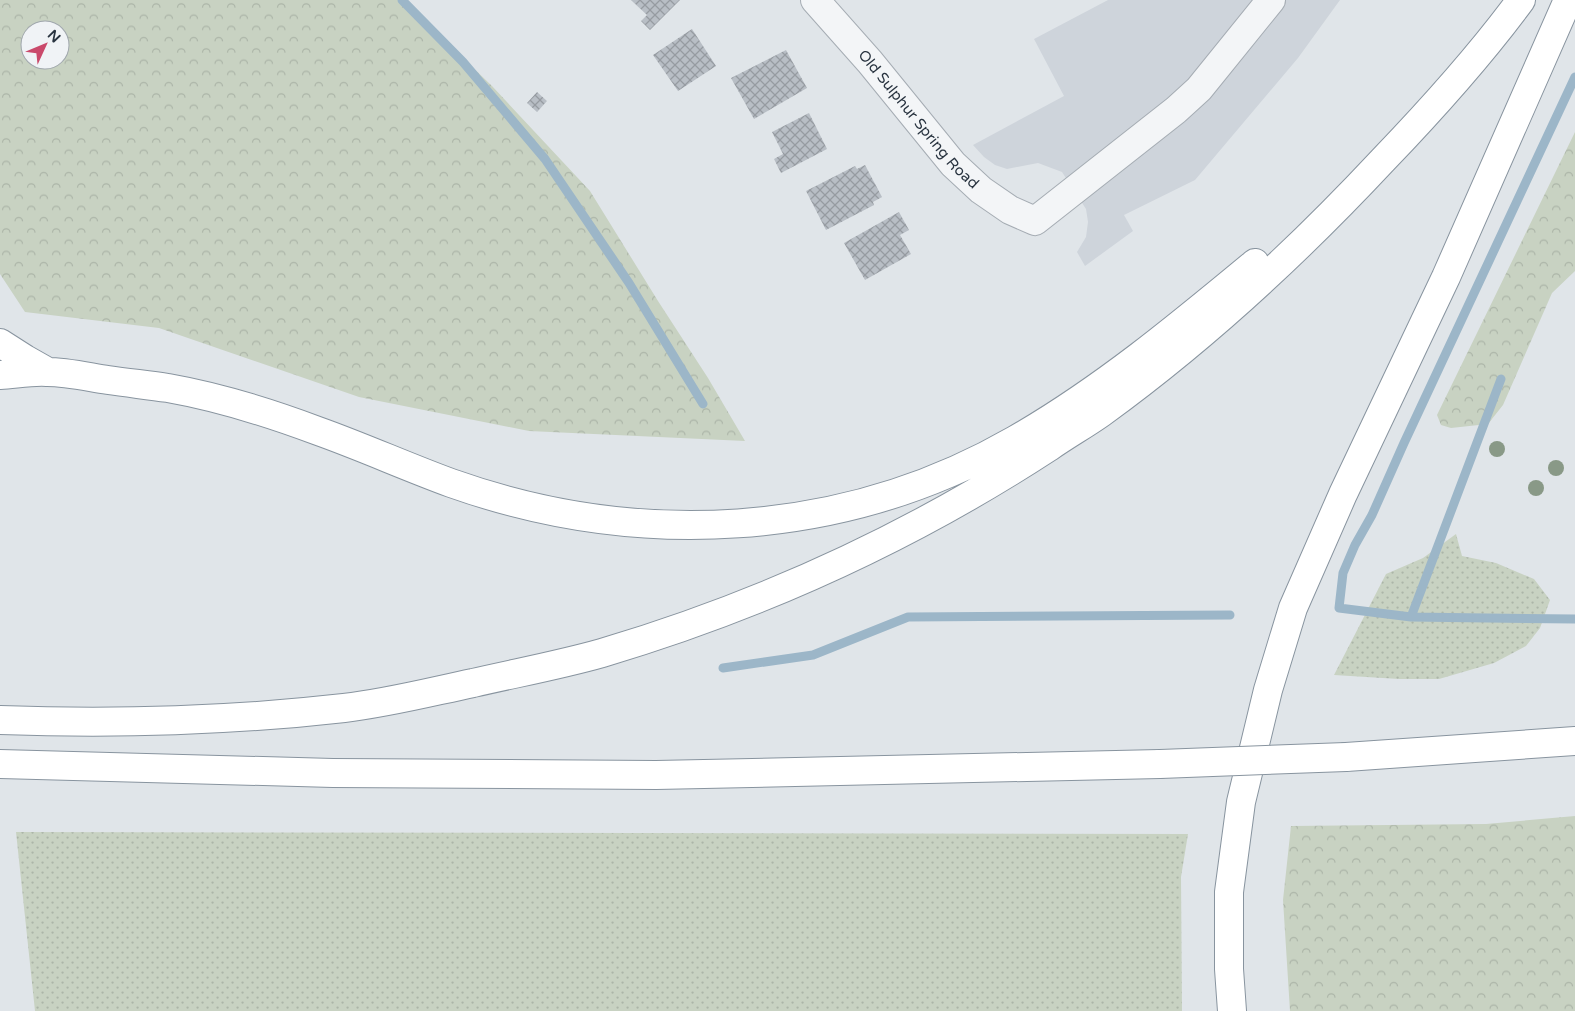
<svg xmlns="http://www.w3.org/2000/svg" width="1575" height="1011" viewBox="0 0 1575 1011" font-family="'Varela Round',sans-serif">
<style>
.built{fill:#ced4db}
.grass{fill:url(#grass-dots)}
.forest{fill:url(#forest-crowns);fill-rule:evenodd}
.lines{fill:none;stroke-linecap:round;stroke-linejoin:round}
.stream{stroke:#9cb6c8;stroke-width:9}
.building{fill:url(#building-cross-hatch)}
.minor-casing{stroke:#a5acb3;stroke-width:30}
.highway-casing{stroke:#88949f;stroke-width:30}
.minor{stroke:#f3f5f7;stroke-width:28}
.highway{stroke:#fff;stroke-width:28}
.highway-bridge-casing{stroke:#88949f;stroke-width:30;stroke-linecap:butt}
.highway-bridge{stroke:#fff;stroke-width:28}
.tree{fill:#899987}
.labels{text-anchor:middle;stroke-width:5;stroke-linejoin:round;paint-order:stroke}
.street-label{font-size:15px;fill:#293440;stroke:#f0f3f6}
</style>
<defs>
<pattern id="grass-dots" width="8" height="8" patternUnits="userSpaceOnUse" patternTransform="scale(1.25)"><rect width="8" height="8" fill="#c8d2c2"/><path d="M2 2h.1M6 6h.1" fill="none" stroke="#acb5a8" stroke-width="1.8" stroke-linecap="round"/></pattern>
<pattern id="forest-crowns" width="20" height="18" patternUnits="userSpaceOnUse" patternTransform="scale(1.25)"><rect width="20" height="18" fill="#c8d2c2"/><path d="M2 6a3 3 0 1 1 6 0M12 15a3 3 0 1 1 6 0" fill="none" stroke="#acb5a8"/></pattern>
<pattern id="building-cross-hatch" width="8" height="8" patternUnits="userSpaceOnUse" patternTransform="scale(1.25)"><rect width="8" height="8" fill="#b8bec5"/><path d="M0 0l8 8M0 8l8-8" fill="none" stroke="#969ba1"/></pattern>
</defs>
<rect width="100%" height="100%" fill="#e0e5e9"/>
<!-- built -->
<path class="built" d="M1108,0H1340L1298,58L1195,180L1124,215L1133,231L1085,266L1077,252L1086,237L1088,222L1086,209L1062,172L1038,163L1007,169L995,165L984,157L973,145L1064,96L1034,39Z"/>
<!-- grass -->
<path class="grass" d="M1456,534L1462,556L1496,563L1534,579L1550,600L1540,628L1526,646L1494,663L1439,679H1399L1334,675L1386,574L1423,558Z
M16,832L1188,834L1181,877L1182,1011H35Z"/>
<!-- forest -->
<path class="forest" d="M0,0H403L492,86L590,191L658,301L708,378L745,441L529,431L359,397L159,328L25,312L0,274ZM30,30H60V60H30Z
M1575,132V271L1552,293L1503,405L1488,424L1451,428L1441,425L1437,415Z
M1575,816V1011H1290L1283,900L1291,826L1486,824Z"/>
<g class="lines">
<!-- stream -->
<path class="stream" d="M402,0L463,62L545,159L629,283L703,404
M1575,77L1404,443L1372,515L1355,545L1343,573L1339,608L1411,617L1575,619
M1411,617L1501,379
M723,668L813,655L908,617L1230,615"/>
</g>
<!-- building -->
<path class="building" d="M631,0H680L650,30L641,21L647,15Z
M692,29L716,66L678,91L653,55Z
M786,50L807,88L754,119L731,78Z
M537,92L547,101L537,112L527,103Z
M809,113L827,149L781,173L774,159L783,154L772,132Z
M865,165L882,197L873,202L874,205L826,230L806,191L855,166L857,169Z
M899,212L909,230L900,235L911,254L865,280L844,243Z"/>
<g class="lines">
<defs>
<g id="minor">
<path id="s1" d="M815,0L870,62L953,164L981,190L1010,210L1035,221L1176,110L1199,89L1271,0"/>
</g>
<path id="highway" d="M0,343L25,359L48,372
M0,375C16,374 32,371 47,372C67,372 88,377 108,380C128,383 148,385 168,388C219,397 270,413 318,431C363,447 407,467 451,483C637,549 843,539 1015,440C1102,390 1179,326 1255,263
M0,720C114,724 230,721 344,708C388,703 430,692 473,683C516,673 560,665 602,653C760,606 911,537 1049,447C1066,435 1084,425 1101,413C1203,339 1297,252 1383,160C1432,109 1479,57 1521,0
M1346,757L1575,741
M0,764L333,773L656,775L1160,764
M1232,1011L1229,969V892L1241,802L1268,690L1293,608L1343,494L1446,277L1568,0"/>
</defs>
<!-- minor casing -->
<use href="#minor" class="minor-casing"/>
<!-- highway casing -->
<use href="#highway" class="highway-casing"/>
<!-- minor -->
<use href="#minor" class="minor"/>
<!-- highway -->
<use href="#highway" class="highway"/>
<defs>
<path id="highway-bridge" d="M1160,764L1346,757"/>
</defs>
<!-- highway-bridge casing -->
<use href="#highway-bridge" class="highway-bridge-casing"/>
<!-- highway-bridge -->
<use href="#highway-bridge" class="highway-bridge"/>
</g>
<!-- trees -->
<g class="tree">
<circle cx="1497" cy="449" r="8"/>
<circle cx="1556" cy="468" r="8"/>
<circle cx="1536" cy="488" r="8"/>
</g>
<g class="labels">
<!-- street labels -->
<g class="street-label">
<text dy="5" stroke="none"><textPath href="#s1" startOffset="158">Old Sulphur Spring Road</textPath></text>
</g>
</g>
<!-- north arrow -->
<g transform="translate(45 45) rotate(46)"><circle r="24" fill="#f0f3f6" stroke="#a0a7ad"/>
<path d="M0-4L9 19L0 12L-9 19Z" fill="#ca496b"/>
<text y="-8" font-size="14" font-weight="bold" text-anchor="middle" fill="#293440">N</text>
</g>
</svg>
